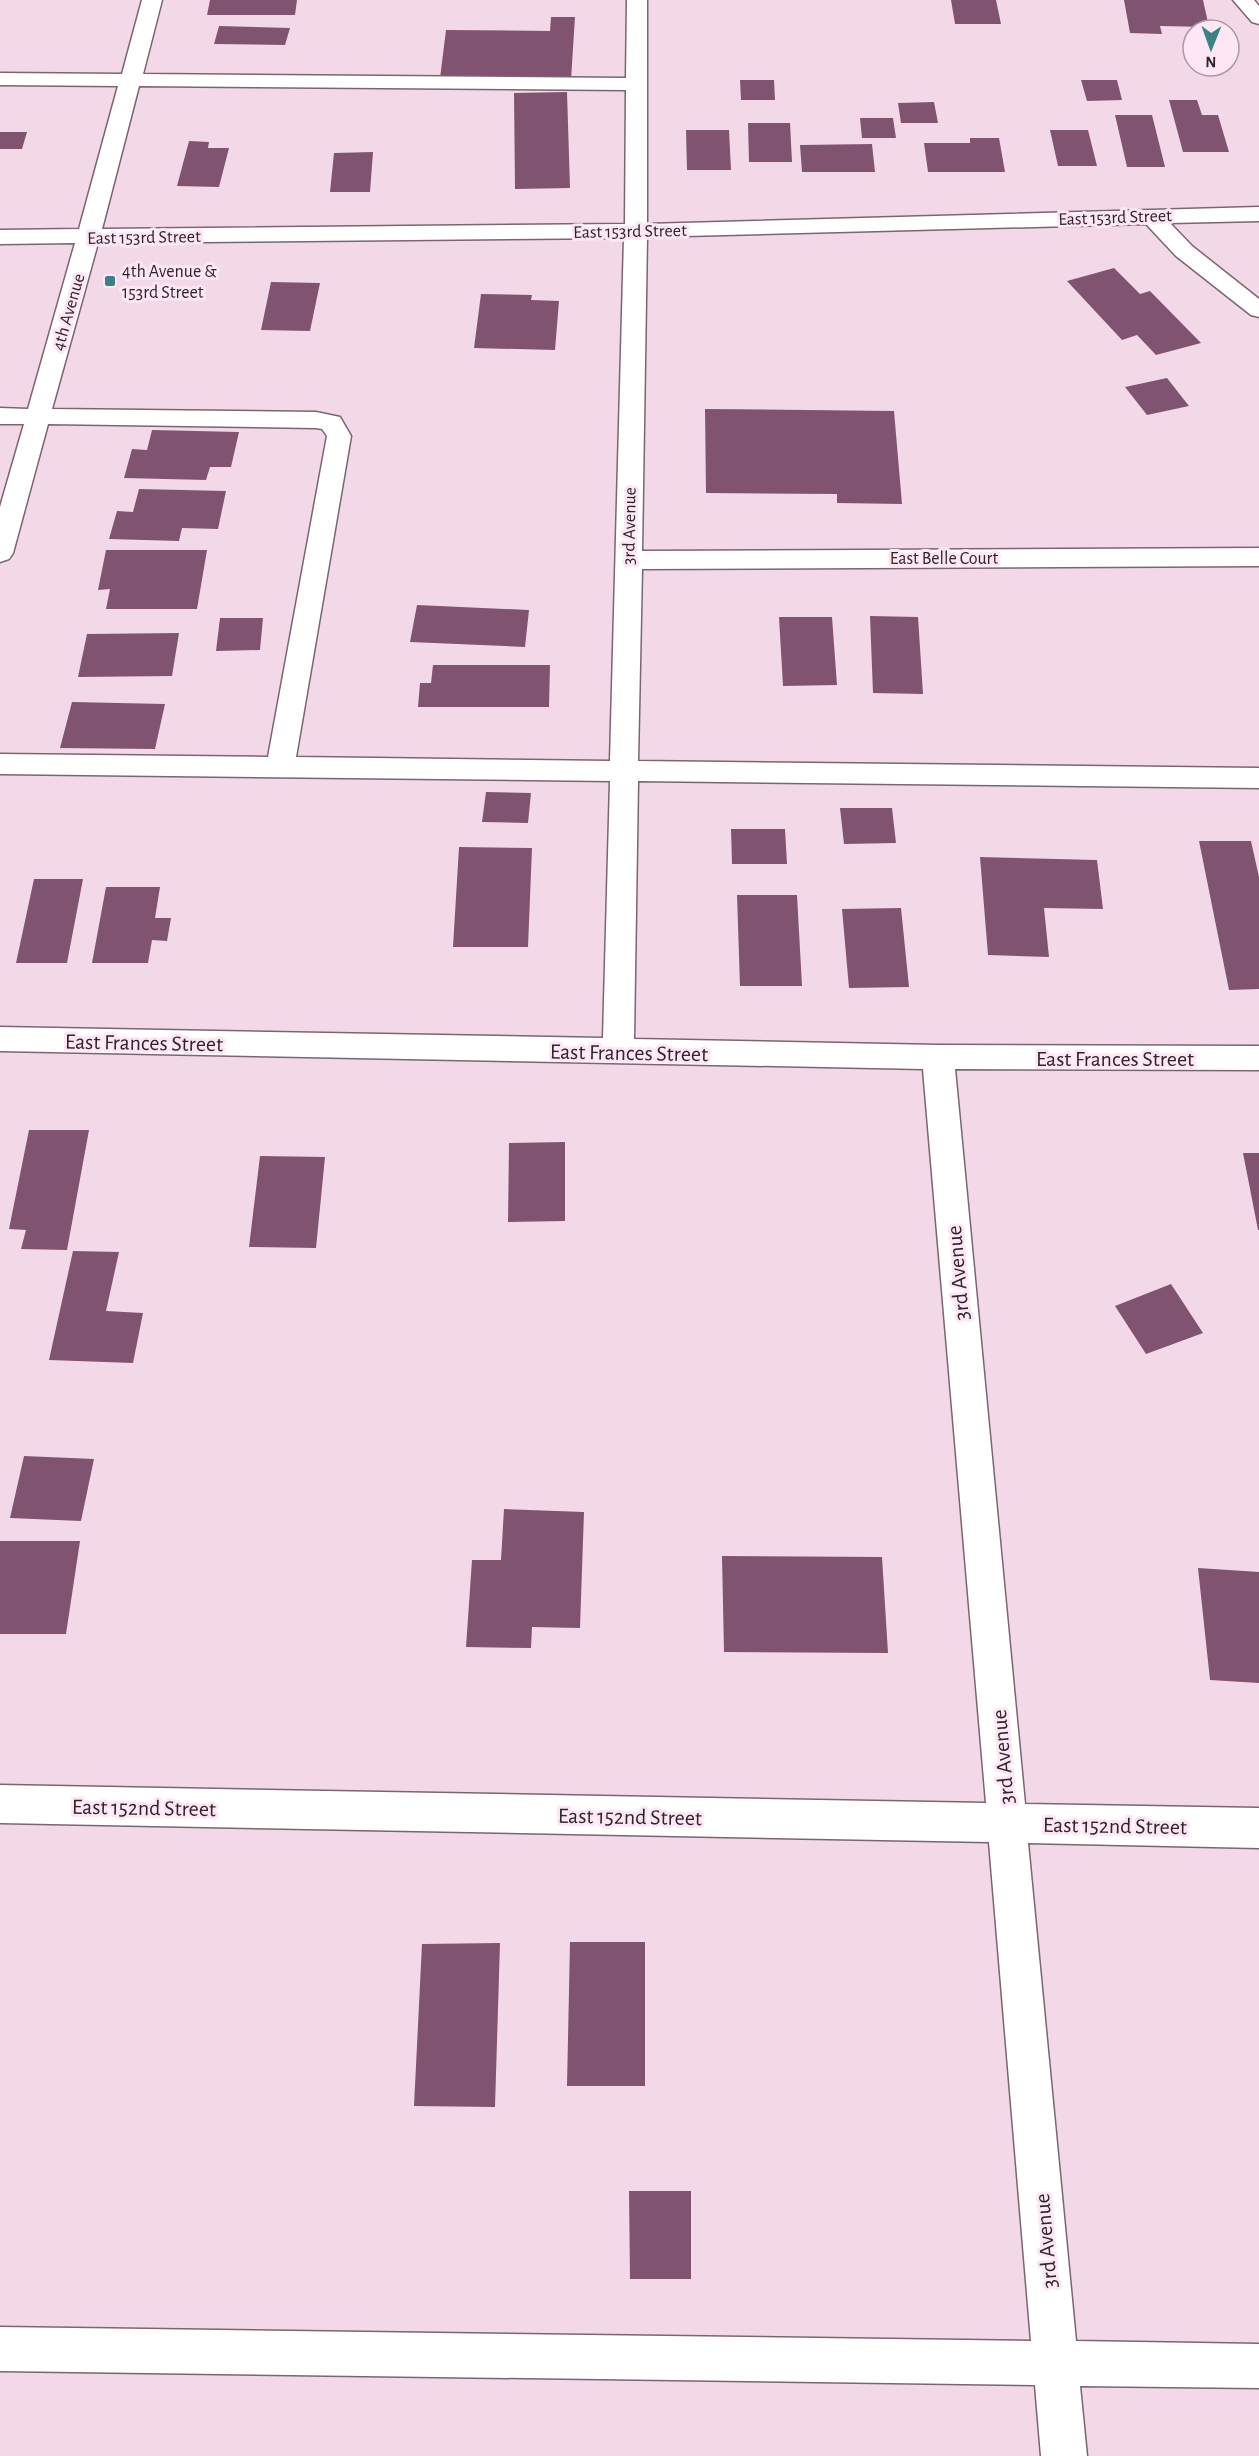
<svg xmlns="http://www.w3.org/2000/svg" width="1259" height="2456" viewBox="0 0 1259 2456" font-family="'Alegreya Sans',sans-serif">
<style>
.building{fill:#805470}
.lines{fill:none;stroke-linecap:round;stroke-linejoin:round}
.minor-casing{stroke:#7b6573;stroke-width:3}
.minor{fill:#fff;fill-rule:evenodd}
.poi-dot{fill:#3a8285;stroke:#fde7f4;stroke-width:2}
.labels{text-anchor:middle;stroke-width:6;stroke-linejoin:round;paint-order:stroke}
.far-street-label{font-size:18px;fill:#2f252b;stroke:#fde7f4}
.far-poi-label{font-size:18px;fill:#2f252b;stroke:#fde7f4;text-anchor:start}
.street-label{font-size:22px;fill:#2f252b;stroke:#fde7f4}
</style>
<rect width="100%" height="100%" fill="#f3d9e8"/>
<!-- building -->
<path class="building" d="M210,0H297L295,15H207Z
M951,0H996L1001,24H955Z
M1124,0H1203L1209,27L1160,26L1162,34L1130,33Z
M551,17H575L571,80L440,78L446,30L550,31Z
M219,26L290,28L285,45L214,44Z
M740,80H774L775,100H741Z
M1081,80H1117L1122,100L1087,101Z
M567,92L570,188L515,189L514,93Z
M1169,100H1197L1202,115H1218L1229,152H1183Z
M934,102L938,123H901L898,103Z
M1115,115H1152L1165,167H1127Z
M860,118H893L896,138H862Z
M748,123H790L792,162H749Z
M686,130H729L731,170H687Z
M1050,130H1088L1097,166H1058Z
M0,132H27L22,149H0Z
M970,138H999L1005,172H928L924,143H970Z
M189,141L209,142L208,148H229L219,187L177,186Z
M872,144L875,172H802L800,145Z
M373,152L370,192H330L334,153Z
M1114,268L1140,294L1150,291L1201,343L1156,355L1137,335L1122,340L1067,281Z
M271,282L320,283L310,331L261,330Z
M481,294L532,295L531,300L559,301L555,350L474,348Z
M1167,378L1189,406L1147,415L1125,387Z
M705,409L894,411L902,504L837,503V494L706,493Z
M152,430L239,432L231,467H210L206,480L124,478L132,449L147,450Z
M139,489L226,491L218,529L182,528L179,541L109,539L117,511L133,512Z
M106,550H207L197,609H106L110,589L98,590Z
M417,605L529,610L525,647L410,642Z
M870,616L918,617L923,694L873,693Z
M779,617H832L837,685L783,686Z
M220,618H263L260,650L216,651Z
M179,633L172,676L78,677L87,634Z
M433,665H550L549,707H418L420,683H431Z
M72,702L165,704L155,749L60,748Z
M486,792L531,793L528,823L482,822Z
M840,808H892L896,843L844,844Z
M731,829H785L787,864H732Z
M1199,841H1251L1259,877V989L1229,990Z
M459,847L532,848L528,947H453Z
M980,857L1097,860L1103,909L1044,908L1049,957L988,955Z
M34,879H83L67,963H16Z
M106,887H160L155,918H171L167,941L152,940L148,963H92Z
M737,895H797L802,986H740Z
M901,908L909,987L849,988L842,909Z
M29,1130H89L67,1250L21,1249L26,1230L9,1229Z
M565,1142V1221L508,1222L509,1143Z
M1243,1153H1259V1230H1258Z
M260,1156L325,1157L316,1248L249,1247Z
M73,1251L119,1252L106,1311L143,1313L133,1363L49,1360Z
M1171,1284L1203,1333L1146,1354L1115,1306Z
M24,1456L94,1459L81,1521L10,1518Z
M504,1509L584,1512L580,1628L532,1627L531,1648L466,1647L472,1560H501Z
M0,1541H80L66,1634H0Z
M722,1556L882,1557L888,1653L724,1652Z
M1198,1568L1259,1572V1683L1210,1680Z
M570,1942H645V2086H567Z
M500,1943L495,2107L414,2106L422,1944Z
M629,2191H691V2279H630Z"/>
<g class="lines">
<defs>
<path id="minor" d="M142,0H162L143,74L626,78L627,0H647V224L1259,207V221L1170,223L1192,246L1259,299V317L1251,315L1176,256L1146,224L647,237L642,551L1259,548V566L642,569L638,761L1259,768V788L638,781L634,1039L938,1045L1259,1046V1070L955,1069L1025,1804L1259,1808V1848L1028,1843L1076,2341L1259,2344V2388L1080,2386L1087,2456H1041L1035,2385L0,2371V2327L1031,2341L989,1842L0,1823V1785L986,1803L923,1069L0,1051V1027L603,1038L610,781L0,774V754L268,757L327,436L322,429L316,428L48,424L13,553L9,559L0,562V507L24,424H0V408L28,409L75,243L0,244V230L79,229L118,86L0,85V73L122,74ZM139,86L626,90L625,224L102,229ZM624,238L610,761L296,757L351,436L340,417L316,412L52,409L98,243Z
M1233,0H1254L1259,6V24L1252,22Z"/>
</defs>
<!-- minor casing -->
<use href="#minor" class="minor-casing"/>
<!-- minor -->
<use href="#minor" class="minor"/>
</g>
<!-- markers -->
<rect class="poi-dot" x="104" y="275" width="12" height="12" rx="3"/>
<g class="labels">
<!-- far-street labels -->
<g class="far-street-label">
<text transform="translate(1115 217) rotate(-2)" y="6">East 153rd Street</text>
<text transform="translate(630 231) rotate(-1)" y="6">East 153rd Street</text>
<text transform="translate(144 237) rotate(-1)" y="6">East 153rd Street</text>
<text transform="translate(68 312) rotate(-74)" y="6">4th Avenue</text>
<text transform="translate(629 526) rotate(-89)" y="6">3rd Avenue</text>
<text x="944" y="564">East Belle Court</text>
</g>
<!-- far-poi labels -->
<g class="far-poi-label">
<text x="122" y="277">4th Avenue &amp;<tspan x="122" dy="21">153rd Street</tspan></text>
</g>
<!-- street labels -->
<g class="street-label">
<text transform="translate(144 1042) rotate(1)" y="8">East Frances Street</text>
<text transform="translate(629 1052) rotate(1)" y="8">East Frances Street</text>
<text x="1115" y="1066">East Frances Street</text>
<text transform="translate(957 1273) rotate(-95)" y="8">3rd Avenue</text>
<text transform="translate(1002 1757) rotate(-95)" y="8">3rd Avenue</text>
<text transform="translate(144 1807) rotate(1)" y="8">East 152nd Street</text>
<text transform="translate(630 1816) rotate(1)" y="8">East 152nd Street</text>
<text transform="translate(1115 1825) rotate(1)" y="8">East 152nd Street</text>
<text transform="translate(1045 2241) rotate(-95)" y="8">3rd Avenue</text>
</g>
</g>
<!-- north arrow -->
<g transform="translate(1211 48) rotate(181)"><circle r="28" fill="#fde7f4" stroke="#ab99a4" stroke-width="1.5"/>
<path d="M0-4.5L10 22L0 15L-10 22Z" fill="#3a8285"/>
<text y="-9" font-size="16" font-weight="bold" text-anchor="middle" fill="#2f252b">N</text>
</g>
</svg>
